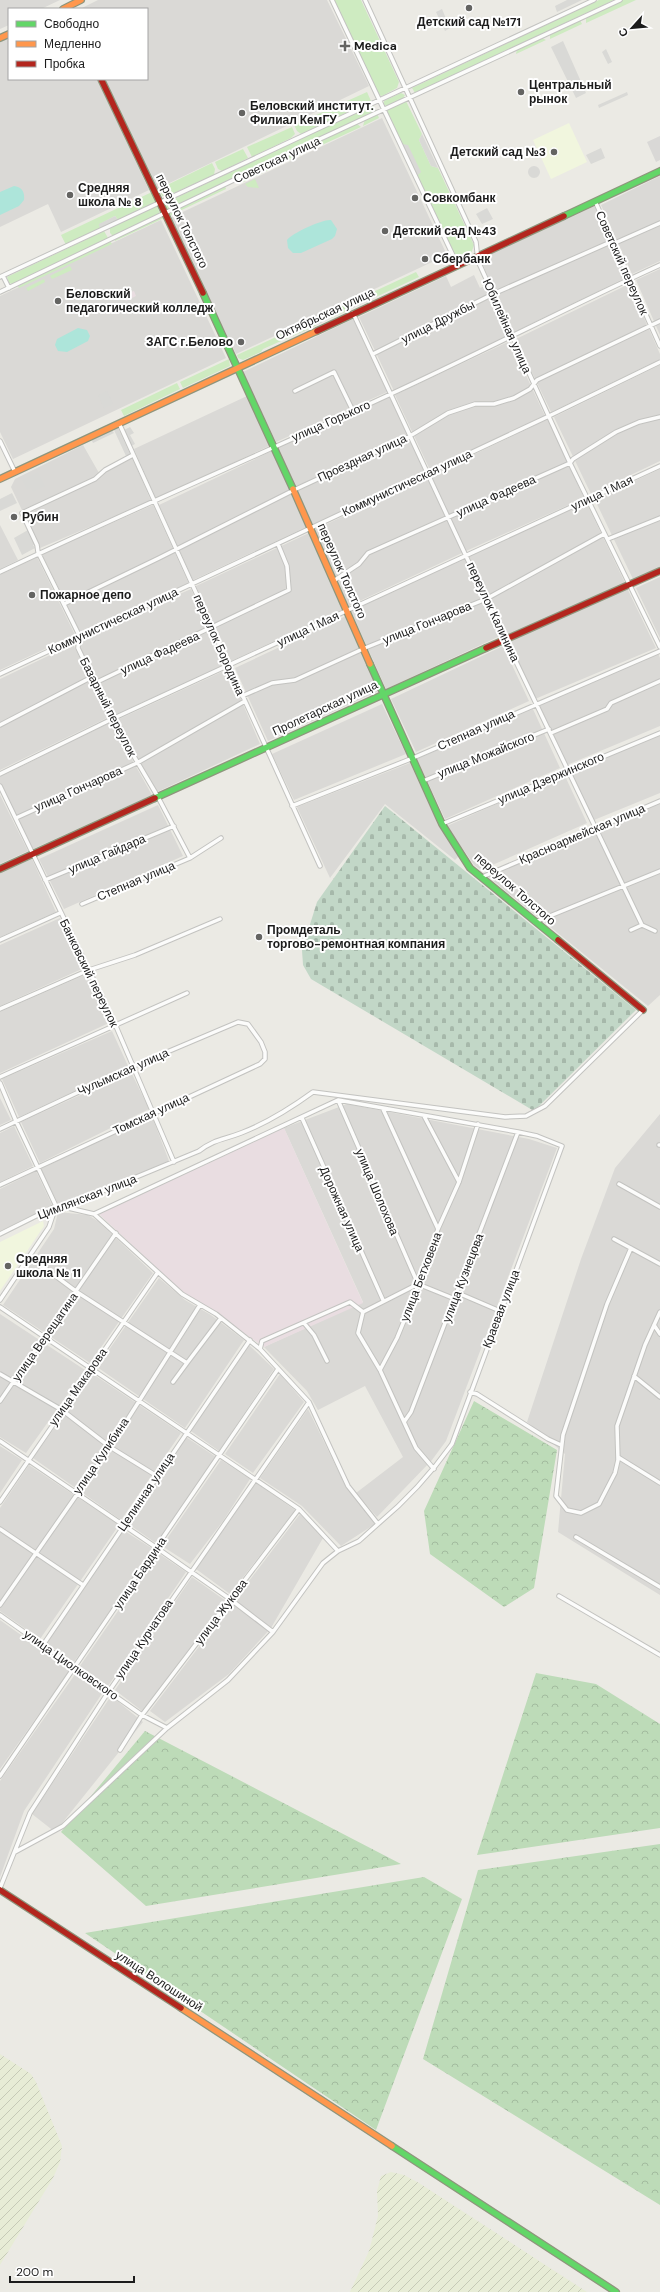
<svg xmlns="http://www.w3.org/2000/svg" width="660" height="2292" viewBox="0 0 660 2292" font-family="'DM Sans',sans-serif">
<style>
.residential{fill:#dad9d6}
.industrial{fill:#e9dde1}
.education{fill:#f1f6de}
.religious{fill:#d9d8d6}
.farmland{fill:url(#farmland-furrows)}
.grass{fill:#ceebc1}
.forest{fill:url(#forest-crowns)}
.cemetery{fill:url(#cemetery-stones)}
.pitch{fill:#ade5da}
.parking{fill:#d9d9d6}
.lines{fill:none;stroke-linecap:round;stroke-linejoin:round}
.street-casing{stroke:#c3c3c0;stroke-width:5.5}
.fast-casing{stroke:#8e957c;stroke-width:8}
.slow-casing{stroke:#8e957c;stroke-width:8}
.jam-casing{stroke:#8e957c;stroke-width:8}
.street{stroke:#fcfcfb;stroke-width:3.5}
.fast{stroke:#63d668;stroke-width:5.5}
.slow{stroke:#ff974d;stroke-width:5.5}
.jam{stroke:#b3261e;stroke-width:5.5}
.poi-dot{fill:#646462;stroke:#fff;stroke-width:1.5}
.labels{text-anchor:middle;stroke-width:4;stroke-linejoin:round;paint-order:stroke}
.poi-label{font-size:12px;font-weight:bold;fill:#1c1c1c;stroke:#fff;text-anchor:start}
.street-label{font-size:12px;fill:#1c1c1c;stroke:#fff}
</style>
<defs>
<pattern id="farmland-furrows" width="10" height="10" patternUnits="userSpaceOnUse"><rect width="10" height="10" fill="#e7ecd6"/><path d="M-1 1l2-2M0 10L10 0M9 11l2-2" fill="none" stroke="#c6cab7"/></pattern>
<pattern id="forest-crowns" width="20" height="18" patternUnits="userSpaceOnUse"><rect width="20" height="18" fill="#bddbb8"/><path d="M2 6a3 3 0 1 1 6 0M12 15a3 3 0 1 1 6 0" fill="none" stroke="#a2bb9e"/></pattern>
<pattern id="cemetery-stones" width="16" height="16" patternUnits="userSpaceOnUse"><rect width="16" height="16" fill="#c2d7c7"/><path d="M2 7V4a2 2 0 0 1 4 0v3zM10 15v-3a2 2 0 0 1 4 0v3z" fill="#a6b8aa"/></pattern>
</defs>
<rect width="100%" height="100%" fill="#ebeae4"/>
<!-- residential -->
<path class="residential" d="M0,0H60L41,9H9V25L0,29Z
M98,0H327L369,86L157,189L105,79H147V9H80Z
M9,38V79H97L149,190L61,232L48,204L0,227V42Z
M382,118L447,255L236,354L170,218Z
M660,176V261L632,274L601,205Z
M595,206L627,277L514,332L480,259Z
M161,220L226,358L13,459L0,432V296Z
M660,269V335L636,280Z
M474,275L480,288L485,286L508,336L394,391L359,317L446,276L451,287Z
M629,284L660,354V359L551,412L516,339Z
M353,319L387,392L276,442L243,372Z
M510,341L545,416L430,470L395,395Z
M660,365V461L591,494L554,417Z
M247,396L269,446L156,499L134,449Z
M390,397L425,472L312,526L277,448Z
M548,419L584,498L466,551L431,475Z
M83,445L99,473L132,457L151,501L40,548L11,487L15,479Z
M272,451L306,527L193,580L159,505Z
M660,469V567L633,579L595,500Z
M427,477L462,553L349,606L314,530Z
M586,502L625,583L507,635L469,556Z
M153,505L189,584L80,632L42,554Z
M0,525L18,560L0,569Z
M309,533L344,609L231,661L196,586Z
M37,557L75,635L0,670V575Z
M464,558L500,636L386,689L351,611Z
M660,577V638L636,588Z
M627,588L656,648L535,699L508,640Z
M191,589L225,665L114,715L80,648L82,637Z
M346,616L379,691L268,741L235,668Z
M73,644L109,717L0,770V679Z
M503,646L529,701L416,752L391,699Z
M658,653L660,658V726L567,765L539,704Z
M228,669L260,744L157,792L117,720Z
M382,704L406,754L294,800L272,754Z
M532,707L560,768L445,819L417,759Z
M111,722L152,795L33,849L0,783V777Z
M660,735V793L594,820L571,772Z
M410,763L438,824L459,856L455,860L385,804L330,878L297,807Z
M564,774L587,823L481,870L474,865L447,826Z
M0,795L28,851L0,864Z
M660,802V995L648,1006L486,875Z
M158,805L183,856L64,909L39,859Z
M32,859L56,912L0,937V873Z
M60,918L84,968L0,1006V945Z
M87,974L109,1023L0,1073V1012Z
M112,1031L128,1066L19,1117L2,1079Z
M131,1072L149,1109L40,1163L21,1122Z
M0,1098L11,1120L0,1125Z
M347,1104L529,1139L557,1148L446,1441L432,1460L377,1517L356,1493L403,1457L365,1386L318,1410L307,1391L264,1347L363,1302L284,1128Z
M151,1114L169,1161L64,1205L58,1204L41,1169Z
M660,1114V1595L558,1532L565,1454L527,1422L581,1259L615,1168Z
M14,1126L33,1166L0,1182V1133Z
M36,1171L52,1205L0,1231V1189Z
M58,1212L88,1215L99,1222L153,1273L90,1363L3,1305L54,1229Z
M159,1278L185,1300L211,1315L244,1340L185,1428L97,1367Z
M0,1314L85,1370L26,1453L0,1437Z
M249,1345L274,1369L219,1451L191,1431Z
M93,1374L181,1433L121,1520L33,1458Z
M280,1374L304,1402L253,1473L225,1454Z
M308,1409L346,1487L375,1524L341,1546L302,1506L260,1478Z
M186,1437L216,1457L157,1544L127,1523Z
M0,1446L22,1460L0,1493Z
M221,1460L250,1479L223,1521L190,1564L162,1546Z
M29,1465L119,1525L40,1639L0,1611V1508Z
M256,1483L295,1510L230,1594L196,1569Z
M300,1514L323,1538L271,1628L229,1674L165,1722L150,1711Z
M123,1530L153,1549L74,1662L46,1643Z
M158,1553L186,1572L108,1686L80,1666Z
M192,1577L226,1601L142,1711L115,1690Z
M0,1620L70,1670L0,1769Z
M76,1673L103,1692L24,1811L0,1877V1781Z
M111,1696L143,1722L55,1832L32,1814Z"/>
<!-- industrial -->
<path class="industrial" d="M134,291L136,296L126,301L123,295Z
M284,1128L363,1303L264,1347L207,1307L183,1293L99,1214Z"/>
<!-- education -->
<path class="education" d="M569,123L587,162L551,179L533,140Z
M43,1221L44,1226L0,1291V1242Z"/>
<!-- religious -->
<path class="religious" d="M660,136V160L656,162L647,142Z"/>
<!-- farmland -->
<path class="farmland" d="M0,2054L31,2074L36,2082L62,2146L60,2162L53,2178L0,2265Z
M391,2172L404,2175L419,2183L587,2292H350L369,2251L378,2216L377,2191L381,2176Z"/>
<!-- grass -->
<path class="grass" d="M333,0H361L399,82L397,88L382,96L378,95Z
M599,0H614L415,93L412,88Z
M623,0H636L586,23V17Z
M580,20L582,24L550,39V34Z
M542,38L546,40L516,54L517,49Z
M367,92L371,101L301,134L297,131L294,125Z
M401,93L405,95L403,98L387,106L384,105V101Z
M406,101L422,134L419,140L431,166L438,168L474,245L471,254L461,259L454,255L386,111Z
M373,105L376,111L167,210L165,206L167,202Z
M377,113L379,118L363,126L365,119Z
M356,123L361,127L311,150L310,145Z
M292,127L295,134L291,138L252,157L247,147Z
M305,148L309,151L243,182L241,178Z
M243,149L248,158L222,171L218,169L215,162Z
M212,163L215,169L214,175L167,196H162L159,189Z
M255,179L259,188L248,187L245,184Z
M225,186L226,189L169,216L171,212Z
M152,192L156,203L119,221L115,216L100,224V229L66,245L61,235Z
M157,206L160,214L113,236L110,233V228Z
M163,215L164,218L115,241L114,238Z
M104,231L108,238L12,284L9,283L7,277Z
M110,241L112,244L19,288L18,286Z
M70,266L72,270L52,279L50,276Z
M416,272L419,277L376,297L373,292Z
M44,279L45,282L28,291L26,288Z
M346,304L349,310L331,318L328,312Z
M314,319L317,325L293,336L290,331Z
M287,332L290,337L263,349L261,352L243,360L238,358L237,355Z
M229,359L230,366L183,388L180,382Z
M177,383L180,389L124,416L121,410Z"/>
<!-- forest -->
<path class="forest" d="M474,1401L557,1450L534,1588L504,1607L430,1554L424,1511Z
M536,1673L596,1684L660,1724V1828L477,1855Z
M145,1731L401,1864L146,1906L61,1832Z
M660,1844V2205L423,2059L478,1870Z
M424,1877L462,1899L376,2130L85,1933Z"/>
<!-- cemetery -->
<path class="cemetery" d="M385,806L636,1010L534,1111L311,979L303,965L302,950L317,902Z"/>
<!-- pitch -->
<path class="pitch" d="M14,186C22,187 25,192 24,200L19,206L0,215V192Z
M331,220L337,229L335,236L332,239L301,253H293L288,248L287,240C292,233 323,219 331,220Z
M78,328L87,330L90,336L88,341L67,352L58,351L55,345L57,339Z"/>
<!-- parking -->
<path class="parking" d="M567,0H582L557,12L555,6Z
M442,9L450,28L445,31L436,12Z
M563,41L586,93L576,98L551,47Z
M606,49L612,62L608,64L602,52Z
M627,92L628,95L599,108L598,105Z
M422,134L438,168L431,166L419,140Z
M402,144L408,145L421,172L417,176Z
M601,148L605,158L591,164L586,155Z
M528 172a6 6 0 1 1 12 0a6 6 0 1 1-12 0Z
M487,208L493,219L482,224L476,214Z
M115,216L119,221L100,229L99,224Z
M373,291L376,297L349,310L346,304Z
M328,312L331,318L317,325L314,319Z
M107,391L113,404L104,409L98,395Z
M130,427L134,433L130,435L135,444L131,446L124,430Z
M118,428L130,454L126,456L114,430Z
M112,430L114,433L93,443L91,439Z
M38,472L45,486L33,492L31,488L27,490L22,480Z
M12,493L17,503L0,511V499Z
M28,530L35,544L33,545L35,548L22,555L14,538Z"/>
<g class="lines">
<defs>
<path id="street" d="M332,0L457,264
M365,0L476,242L478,261L570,463L660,647
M595,201L660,346
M615,243L660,223
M3,276L9,288
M0,277L594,0
M0,292L307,145L620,0
M353,313L486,599L642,925L631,930
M373,354L493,294L613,241
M295,391L334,372L353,411
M119,423L320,866
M0,441L15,472
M133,455L105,470L95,479L22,513L37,545L38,552L79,635L78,648L112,719L158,797L190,858
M608,539L660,518
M0,572C130,510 262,454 393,393C482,352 570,306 660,265
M335,580L359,564L368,553L570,463L573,459L616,432L639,422L660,417
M64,604L159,558L294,490L410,436L448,413L475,404H494L514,398L530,389L537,380L660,321
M0,674L549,416L660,362
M95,683L289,590L287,566L278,544
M242,696L272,683L295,680L365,648L486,599L604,534
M0,725L92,677
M551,733L607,709L611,703L660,681
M0,774L112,719L660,466
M423,781L549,729
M0,786L115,1024L174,1162
M292,806L413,758L660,651
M16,818L137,763L245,701
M442,824L660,733
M482,877L660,801
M45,880L174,826
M82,904L190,858L221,838
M535,922L660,871
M642,925L655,931
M0,940L60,913
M0,1009L89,970L135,955L220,919
M0,1077L187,993
M0,1083L16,1121L56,1206L49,1227L0,1300
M338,1100L418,1284
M383,1109L438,1229
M424,1116L459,1182
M302,1118L383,1300
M0,1129L134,1066L238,1022L248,1024L261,1042L265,1052V1059L260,1064L0,1185
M659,1145H660
M619,1184L660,1207
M64,1207L94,1214L182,1294L216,1314L260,1349L309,1402L348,1486L378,1524C407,1500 430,1475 452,1444L562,1146L537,1136L518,1132L338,1100L94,1214
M0,1234L56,1206L64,1207L199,1151C215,1139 223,1140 241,1133C267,1123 291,1108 313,1092L505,1117L526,1116L545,1106L643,1010
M614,1239L660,1264
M631,1248L607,1304L563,1435L556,1496L567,1510L581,1513L599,1504L615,1473L618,1460L617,1426L645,1345L660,1312
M30,1257L77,1292L187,1363L221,1318
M458,1293L500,1311
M0,1307L299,1509L338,1551L359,1541L378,1524
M304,1323L314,1335L327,1361
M654,1325L660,1334
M260,1349L262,1341L350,1302L363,1312
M380,1370L397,1338L413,1299L438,1229L459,1182L478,1124
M0,1374L62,1410L110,1447L157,1476
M634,1376L660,1397
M173,1382L187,1363
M470,1392L477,1394L548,1439L561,1445
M0,1401L116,1233
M404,1422L411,1412L518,1132
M0,1441L157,1548L230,1599L273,1632L323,1563L338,1551
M618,1457L660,1483
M434,1469L416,1448L380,1370L358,1333L363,1312L418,1284L455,1299
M0,1502L158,1272
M0,1529L83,1585
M576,1537L660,1587
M559,1596L660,1655
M0,1605L110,1447L200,1305
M0,1615L142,1715L167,1728L228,1680L273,1632
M43,1645L250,1340
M120,1750L142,1715L299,1509
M0,1776L278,1369
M15,1852L63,1826L167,1728
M0,1888L30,1813L109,1691L309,1402"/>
<path id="fast" d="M564,216L660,171
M203,293L293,489
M370,664L442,824L470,868L558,940
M155,798L486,648
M392,2146L616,2292"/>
<path id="slow" d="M63,9L81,0
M0,38L9,34
M0,479L317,331
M293,489L370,664
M181,2008L392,2146"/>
<path id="jam" d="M101,79L203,293
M317,331L564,216
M486,648L660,571
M0,869L155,798
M558,940L643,1010
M0,1890L181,2008"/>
</defs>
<!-- street casing -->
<use href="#street" class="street-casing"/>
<!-- fast casing -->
<use href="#fast" class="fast-casing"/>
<!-- slow casing -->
<use href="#slow" class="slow-casing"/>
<!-- jam casing -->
<use href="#jam" class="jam-casing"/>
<!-- street -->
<use href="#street" class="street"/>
<!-- fast -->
<use href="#fast" class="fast"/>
<!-- slow -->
<use href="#slow" class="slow"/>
<!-- jam -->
<use href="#jam" class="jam"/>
</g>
<!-- markers -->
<g class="poi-dot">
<circle cx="469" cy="8" r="4"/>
<path d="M343 40h4v4h4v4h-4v4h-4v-4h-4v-4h4z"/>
<circle cx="521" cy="92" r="4"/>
<circle cx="242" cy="113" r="4"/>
<circle cx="554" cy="152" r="4"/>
<circle cx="70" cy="195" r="4"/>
<circle cx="415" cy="198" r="4"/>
<circle cx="385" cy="231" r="4"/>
<circle cx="425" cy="259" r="4"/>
<circle cx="58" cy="301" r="4"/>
<circle cx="241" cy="342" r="4"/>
<circle cx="14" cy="517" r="4"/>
<circle cx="32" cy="595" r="4"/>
<circle cx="259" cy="937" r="4"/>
<circle cx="8" cy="1266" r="4"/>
</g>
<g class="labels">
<!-- poi labels -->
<g class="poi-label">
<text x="469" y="26" text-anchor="middle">Детский сад №171</text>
<text x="354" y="50">Mеdica</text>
<text x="529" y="89">Центральный<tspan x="529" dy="14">рынок</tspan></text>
<text x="250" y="110">Беловский институт.<tspan x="250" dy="14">Филиал КемГУ</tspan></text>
<text x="546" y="156" text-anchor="end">Детский сад №3</text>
<text x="78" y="192">Средняя<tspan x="78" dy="14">школа № 8</tspan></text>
<text x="423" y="202">Совкомбанк</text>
<text x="393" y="235">Детский сад №43</text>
<text x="433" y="263">Сбербанк</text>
<text x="66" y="298">Беловский<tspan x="66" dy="14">педагогический колледж</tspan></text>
<text x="233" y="346" text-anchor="end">ЗАГС г.Белово</text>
<text x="22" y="521">Рубин</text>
<text x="40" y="599">Пожарное депо</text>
<text x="267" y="934">Промдеталь<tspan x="267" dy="14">торгово-ремонтная компания</tspan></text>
<text x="16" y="1263">Средняя<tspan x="16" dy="14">школа № 11</tspan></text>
</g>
<!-- street labels -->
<g class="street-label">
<text transform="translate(277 160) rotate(-25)" y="4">Советская улица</text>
<text transform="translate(182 221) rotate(64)" y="4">переулок Толстого</text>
<text transform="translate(622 263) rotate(66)" y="4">Советский переулок</text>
<text transform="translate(325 314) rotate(-25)" y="4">Октябрьская улица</text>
<text transform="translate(438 322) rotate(-27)" y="4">улица Дружбы</text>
<text transform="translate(507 326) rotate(66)" y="4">Юбилейная улица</text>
<text transform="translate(331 421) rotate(-24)" y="4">улица Горького</text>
<text transform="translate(362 458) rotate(-25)" y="4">Проездная улица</text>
<text transform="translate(407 483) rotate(-25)" y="4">Коммунистическая улица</text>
<text transform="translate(602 493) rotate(-25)" y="4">улица 1 Мая</text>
<text transform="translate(496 496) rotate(-24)" y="4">улица Фадеева</text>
<text transform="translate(342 571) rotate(66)" y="4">переулок Толстого</text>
<text transform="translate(493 612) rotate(65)" y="4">переулок Калинина</text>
<text transform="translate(113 621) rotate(-25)" y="4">Коммунистическая улица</text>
<text transform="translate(427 623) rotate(-22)" y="4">улица Гончарова</text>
<text transform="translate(308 629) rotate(-25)" y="4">улица 1 Мая</text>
<text transform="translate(219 645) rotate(66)" y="4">переулок Бородина</text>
<text transform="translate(160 653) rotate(-25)" y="4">улица Фадеева</text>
<text transform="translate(108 707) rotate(63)" y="4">Базарный переулок</text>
<text transform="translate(325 708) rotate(-25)" y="4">Пролетарская улица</text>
<text transform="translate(476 730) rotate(-24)" y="4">Степная улица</text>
<text transform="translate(486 755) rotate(-22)" y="4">улица Можайского</text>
<text transform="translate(551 778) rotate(-23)" y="4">улица Дзержинского</text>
<text transform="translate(78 789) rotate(-24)" y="4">улица Гончарова</text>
<text transform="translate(582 834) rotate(-23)" y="4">Красноармейская улица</text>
<text transform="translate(107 854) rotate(-23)" y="4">улица Гайдара</text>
<text transform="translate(136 881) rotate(-23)" y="4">Степная улица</text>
<text transform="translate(515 889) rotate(41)" y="4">переулок Толстого</text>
<text transform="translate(89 973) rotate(64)" y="4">Банковский переулок</text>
<text transform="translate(123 1072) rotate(-24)" y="4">Чулымская улица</text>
<text transform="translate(151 1114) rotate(-25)" y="4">Томская улица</text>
<text transform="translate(377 1192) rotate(67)" y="4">улица Шолохова</text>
<text transform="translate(87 1197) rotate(-21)" y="4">Цимлянская улица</text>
<text transform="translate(342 1209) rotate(66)" y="4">Дорожная улица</text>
<text transform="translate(421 1277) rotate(-69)" y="4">улица Бетховена</text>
<text transform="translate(463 1278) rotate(-69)" y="4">улица Кузнецова</text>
<text transform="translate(501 1309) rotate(-69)" y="4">Краевая улица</text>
<text transform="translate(45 1337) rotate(-55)" y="4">улица Верещагина</text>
<text transform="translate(78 1387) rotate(-55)" y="4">улица Макарова</text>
<text transform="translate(101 1456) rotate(-56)" y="4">улица Кулибина</text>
<text transform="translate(146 1492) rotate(-56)" y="4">Целинная улица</text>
<text transform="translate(140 1573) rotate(-56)" y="4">улица Бардина</text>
<text transform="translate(221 1612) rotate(-53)" y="4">улица Жукова</text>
<text transform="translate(144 1639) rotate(-56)" y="4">улица Курчатова</text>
<text transform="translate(71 1665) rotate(35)" y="4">улица Циолковского</text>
<text transform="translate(159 1981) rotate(33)" y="4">улица Волошиной</text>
</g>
</g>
<!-- legend -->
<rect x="8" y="8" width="140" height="72" fill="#ffffff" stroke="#a4a4a4"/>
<rect x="16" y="21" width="20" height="6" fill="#63d668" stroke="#a4a4a4"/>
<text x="44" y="28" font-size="12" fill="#1c1c1c">Свободно</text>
<rect x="16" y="41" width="20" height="6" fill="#ff974d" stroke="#a4a4a4"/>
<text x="44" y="48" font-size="12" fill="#1c1c1c">Медленно</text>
<rect x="16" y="61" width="20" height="6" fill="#b3261e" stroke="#a4a4a4"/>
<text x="44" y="68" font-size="12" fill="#1c1c1c">Пробка</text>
<!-- north arrow -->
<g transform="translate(632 28) rotate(243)" stroke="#ffffff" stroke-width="3" paint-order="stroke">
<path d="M0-3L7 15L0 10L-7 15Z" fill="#1c1c1c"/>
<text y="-6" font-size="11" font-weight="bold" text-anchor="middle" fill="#1c1c1c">С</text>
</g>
<!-- scale -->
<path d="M10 2276v6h124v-6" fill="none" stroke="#1c1c1c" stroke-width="2"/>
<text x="16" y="2276" font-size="12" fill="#1c1c1c" stroke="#ffffff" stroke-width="3" paint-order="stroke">200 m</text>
</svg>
